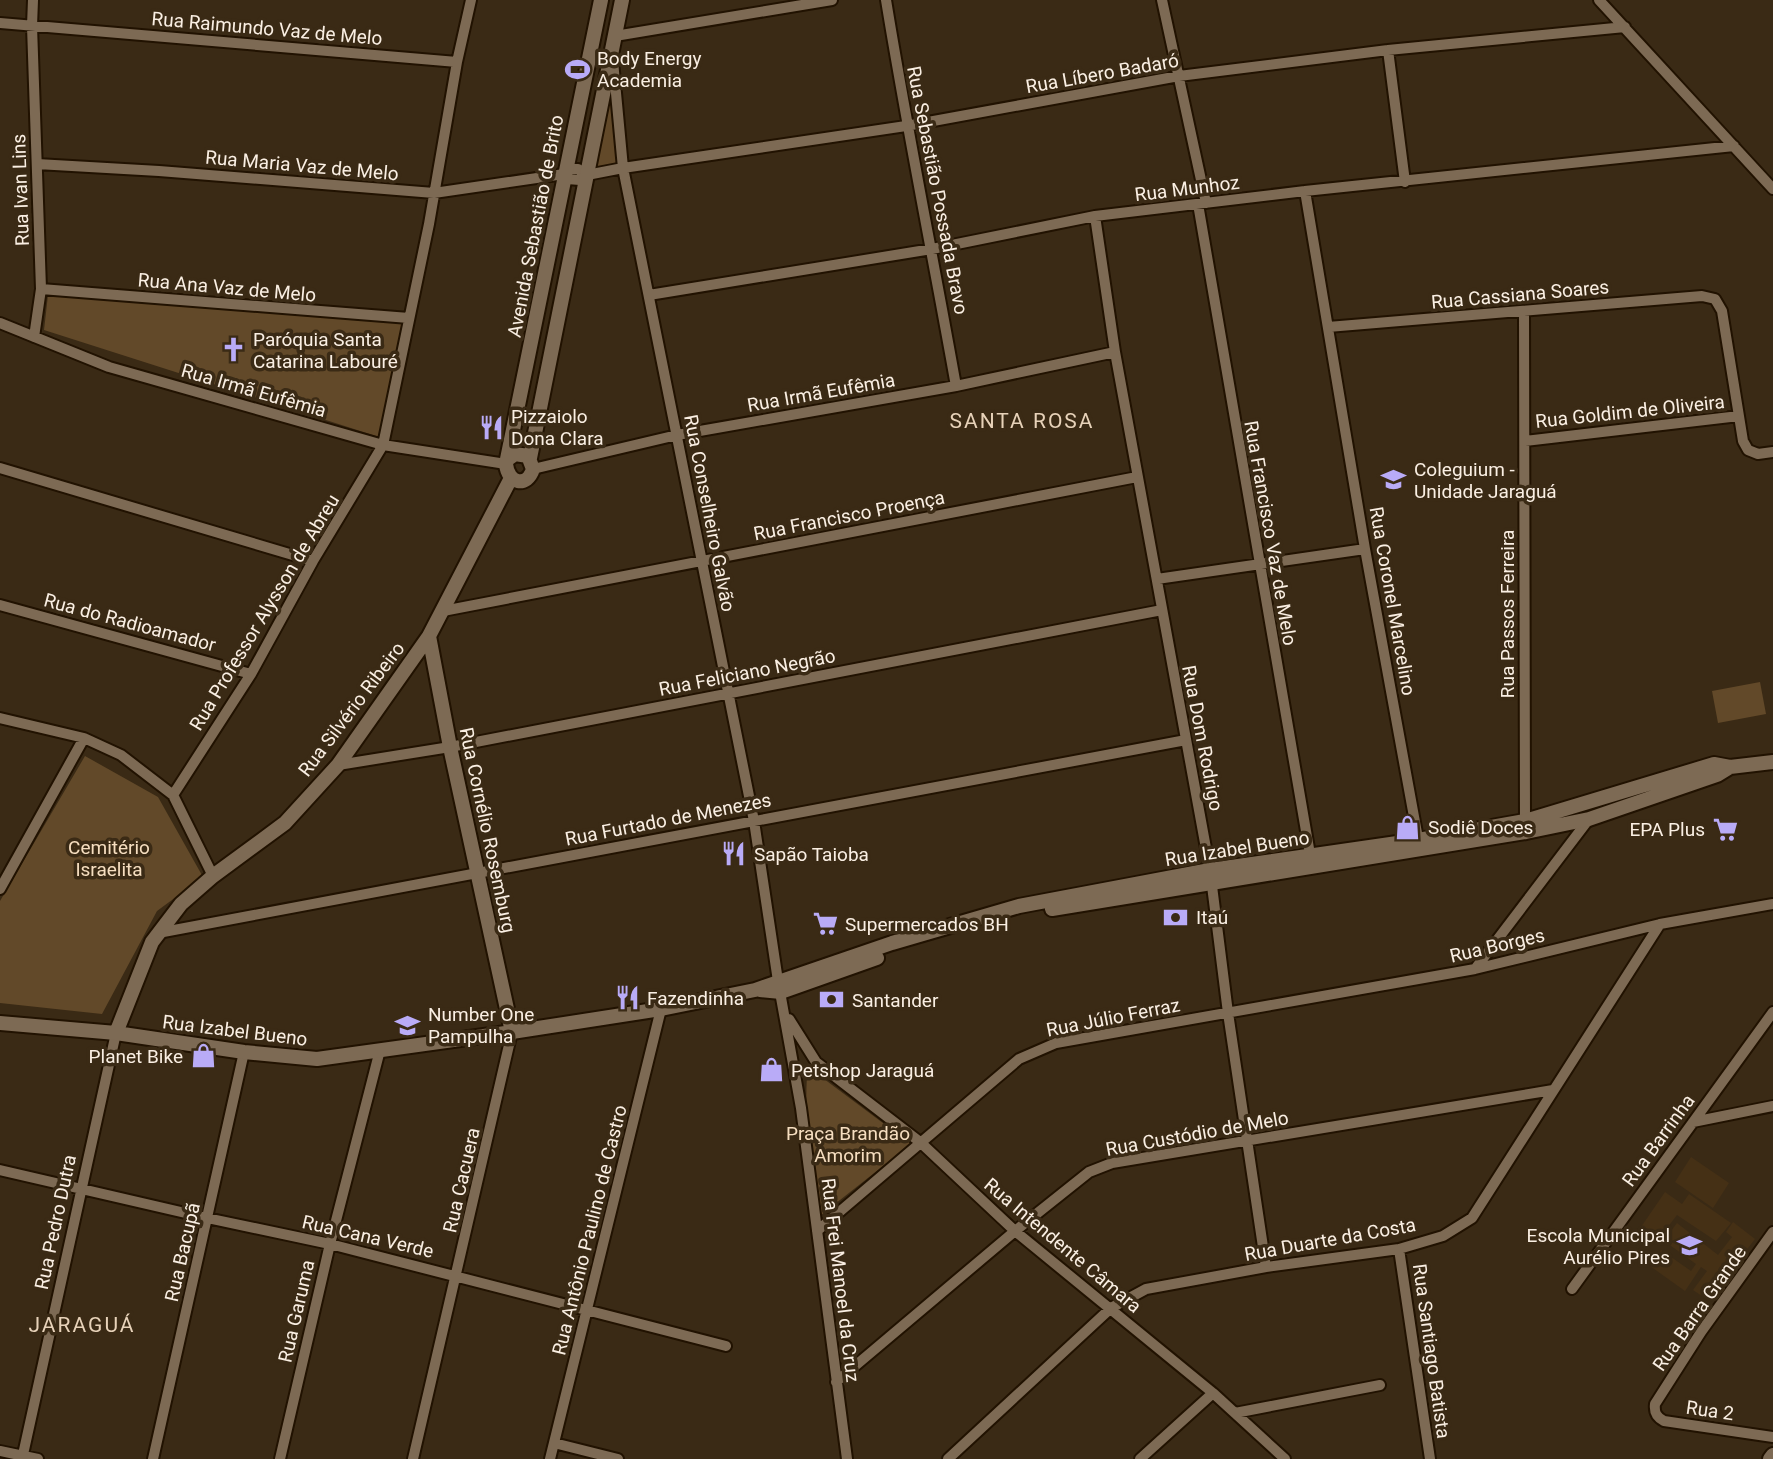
<svg xmlns="http://www.w3.org/2000/svg" width="1773" height="1459" viewBox="0 0 1773 1459" font-family="Roboto,sans-serif">
<style>
.built{fill:#453015}
.green{fill:#624929}
.lines{fill:none;stroke-linecap:round;stroke-linejoin:round}
.minor-casing{stroke:#211201;stroke-width:14}
.tertiary-casing{stroke:#211201;stroke-width:18}
.minor{stroke:#7d6a54;stroke-width:10}
.tertiary{stroke:#7d6a54;stroke-width:14}
.labels{text-anchor:middle;stroke-width:7;stroke-linejoin:round;paint-order:stroke}
.street-label{font-size:19px;fill:#faefe3;stroke:#3a2a15}
.poi-label{font-size:19px;fill:#faefe3;stroke:#3a2a15;text-anchor:start}
.park-label{font-size:19px;fill:#f6dec0;stroke:#3a2a15}
.neighbourhood-label{font-size:21px;letter-spacing:2px;fill:#e7d2b9;stroke:#3a2a15}
</style>
<rect width="100%" height="100%" fill="#3a2a15"/>
<!-- built -->
<path class="built" d="M1691,1157L1729,1183L1713,1208L1675,1182Z
M1665,1192L1682,1204L1689,1194L1731,1223L1716,1241L1677,1215L1667,1228L1671,1231L1677,1223L1718,1255L1732,1237L1726,1232L1733,1222L1755,1239L1708,1300L1693,1290L1707,1271L1701,1267L1685,1291L1650,1266L1661,1250L1691,1271L1696,1264L1667,1243L1668,1240L1660,1235L1657,1239L1641,1227Z"/>
<!-- green -->
<path class="green" d="M613,74L625,163L592,171Z
M48,295L402,323L379,437L44,330Z
M1760,682L1766,714L1718,723L1712,691Z
M85,756L158,797L203,877L157,911L102,1014L0,1003V901Z
M808,1067L911,1144L821,1215C814,1167 802,1116 808,1067Z"/>
<g class="lines">
<defs>
<path id="minor" d="M33,0L32,26L41,289L34,337
M886,0C907,129 933,257 956,386
M1162,0L1206,203
M1599,0L1773,189
M0,23L457,62
M615,36L832,0
M1388,50L1405,182
M613,61L623,168L754,821L778,981L801,1108L847,1459
M37,164L159,171L434,193L564,174L569,169H578L587,175
M564,174L567,179L580,180L587,175L623,168L906,126L1179,76L1388,50L1625,27
M1305,191L1365,549L1419,844
M1198,204L1311,860
M1095,216L1115,352L1210,870L1228,1013L1266,1267
M41,289L409,318
M649,295L932,249L1095,216L1305,191L1734,146
M1524,311L1525,826
M0,323L109,367L383,445L506,464
M1328,327L1702,296L1715,299L1722,311L1743,441L1748,450L1758,454L1773,452
M1525,441L1739,416
M0,468L313,561
M533,469L677,435L956,386L1115,352
M1157,579L1365,549
M0,605L251,674
M443,611L1137,477
M0,718L84,738L121,755L173,795L213,876
M338,765L450,747L1162,610
M173,795L251,674L313,561L383,445L429,224L457,62L471,0
M0,889L84,738
M158,933L1186,740
M1475,969L1589,819
M789,1019L816,1062L920,1142L1015,1231L1213,1393L1285,1459
M1693,1122L1773,1106
M0,1170L207,1218L330,1244L726,1346
M817,1231L1019,1059L1056,1043L1475,969L1660,924L1773,904
M1773,1232L1701,1332L1655,1404C1654,1412 1656,1417 1664,1421L1773,1437
M1399,1249L1430,1459
M1572,1289L1773,1012
M836,1382L1015,1231L1089,1172L1112,1163L1553,1090
M1235,1413L1380,1385
M554,1443L618,1459
M0,1451L38,1459
M22,1459L116,1033
M153,1459L244,1052
M280,1459L330,1244L380,1050
M413,1459L512,1032
M550,1459L661,1009
M948,1459L1111,1308L1146,1289L1266,1267L1399,1249L1443,1236L1472,1218L1660,924
M1140,1459L1213,1393"/>
<path id="tertiary" d="M530,458L622,0
M508,459L515,454L528,456L533,469C527,488 508,484 506,464L601,0
M429,636L450,747L512,1032
M1052,909L1526,832L1589,819L1717,775L1730,767
M760,990L781,992L877,958
M0,1023L116,1033L244,1052L317,1059L512,1032L661,1009L755,990L892,943L1019,906L1210,870L1418,840L1525,821L1714,764L1730,767L1773,762
M116,1033L152,942L181,904L213,876L285,823L338,765L429,636L511,478
M1770,1459L1773,1455"/>
</defs>
<!-- minor casing -->
<use href="#minor" class="minor-casing"/>
<!-- tertiary casing -->
<use href="#tertiary" class="tertiary-casing"/>
<!-- minor -->
<use href="#minor" class="minor"/>
<!-- tertiary -->
<use href="#tertiary" class="tertiary"/>
</g>
<!-- icons -->
<defs>
<symbol id="stadium-bare" viewBox="-9 -9 18 18"><path d="M0-5a6.5 5 0 1 0 0 10a6.5 5 0 1 0 0-10ZM-3.5-1.8h7v3.6h-7Z" fill="#b9abf7" stroke="#3a2a15" stroke-width="2.5" paint-order="stroke"/></symbol>
<symbol id="church-bare" viewBox="-9 -9 18 18"><path d="M-1.2-6h2.4v3.5h3.3v2.4h-3.3V6h-2.4V-.1h-3.3v-2.4h3.3Z" fill="#b9abf7" stroke="#3a2a15" stroke-width="2.5" paint-order="stroke"/></symbol>
<symbol id="restaurant-bare" viewBox="-9 -9 18 18"><path d="M-5-6h1v4h1v-4h1v4h1v-4h1v5L-1.5 .5V6h-2V.5L-5-1ZM5-6V6H3V1.5H1.5Q1.5-4 5-6Z" fill="#b9abf7" stroke="#3a2a15" stroke-width="2.5" paint-order="stroke"/></symbol>
<symbol id="school-bare" viewBox="-9 -9 18 18"><path d="M0-5L7-2L0 1L-7-2ZM-4 1L0 2.5L4 1V4Q0 6-4 4Z" fill="#b9abf7" stroke="#3a2a15" stroke-width="2.5" paint-order="stroke"/></symbol>
<symbol id="shop-bare" viewBox="-9 -9 18 18"><path d="M-5-2.5h2.3a2.7 3.5 0 0 1 5.4 0H5L5.5 6h-11ZM-1.5-2.5h3a1.5 2.3 0 0 0-3 0Z" fill="#b9abf7" stroke="#3a2a15" stroke-width="2.5" paint-order="stroke"/></symbol>
<symbol id="supermarket-bare" viewBox="-9 -9 18 18"><path d="M-6-5.5h2.5l.6 2H6L4.5 2H-2.5L-4.4-4H-6ZM-1.5 3.2a1.3 1.3 0 1 0 .1 0ZM3 3.2a1.3 1.3 0 1 0 .1 0Z" fill="#b9abf7" stroke="#3a2a15" stroke-width="2.5" paint-order="stroke"/></symbol>
<symbol id="bank-bare" viewBox="-9 -9 18 18"><path d="M-6-4H6V4H-6ZM0-2.3a2.3 2.3 0 1 0 0 4.6a2.3 2.3 0 1 0 0-4.6Z" fill="#b9abf7" stroke="#3a2a15" stroke-width="2.5" paint-order="stroke"/></symbol>
</defs>
<g fill-rule="evenodd">
<use href="#stadium-bare" x="560" y="52" width="35" height="35"/>
<use href="#church-bare" x="216" y="332" width="35" height="35"/>
<use href="#restaurant-bare" x="474" y="410" width="35" height="35"/>
<use href="#school-bare" x="1376" y="462" width="35" height="35"/>
<use href="#shop-bare" x="1390" y="810" width="35" height="35"/>
<use href="#supermarket-bare" x="1708" y="812" width="35" height="35"/>
<use href="#restaurant-bare" x="716" y="836" width="35" height="35"/>
<use href="#bank-bare" x="1158" y="900" width="35" height="35"/>
<use href="#supermarket-bare" x="808" y="906" width="35" height="35"/>
<use href="#restaurant-bare" x="610" y="980" width="35" height="35"/>
<use href="#bank-bare" x="814" y="982" width="35" height="35"/>
<use href="#school-bare" x="390" y="1008" width="35" height="35"/>
<use href="#shop-bare" x="186" y="1038" width="35" height="35"/>
<use href="#shop-bare" x="754" y="1052" width="35" height="35"/>
<use href="#school-bare" x="1672" y="1228" width="35" height="35"/>
</g>
<g class="labels">
<!-- street labels -->
<g class="street-label">
<text transform="translate(267 28) rotate(5)" y="7">Rua Raimundo Vaz de Melo</text>
<text transform="translate(1102 73) rotate(-10)" y="7">Rua Líbero Badaró</text>
<text transform="translate(302 165) rotate(5)" y="7">Rua Maria Vaz de Melo</text>
<text transform="translate(1187 188) rotate(-7)" y="7">Rua Munhoz</text>
<text transform="translate(20 190) rotate(-92)" y="7">Rua Ivan Lins</text>
<text transform="translate(938 190) rotate(79)" y="7">Rua Sebastião Possada Bravo</text>
<text transform="translate(535 226) rotate(-79)" y="7">Avenida Sebastião de Brito</text>
<text transform="translate(227 287) rotate(5)" y="7">Rua Ana Vaz de Melo</text>
<text transform="translate(1520 294) rotate(-5)" y="7">Rua Cassiana Soares</text>
<text transform="translate(254 390) rotate(16)" y="7">Rua Irmã Eufêmia</text>
<text transform="translate(821 392) rotate(-10)" y="7">Rua Irmã Eufêmia</text>
<text transform="translate(1630 411) rotate(-6)" y="7">Rua Goldim de Oliveira</text>
<text transform="translate(710 513) rotate(79)" y="7">Rua Conselheiro Galvão</text>
<text transform="translate(849 515) rotate(-11)" y="7">Rua Francisco Proença</text>
<text transform="translate(1271 533) rotate(80)" y="7">Rua Francisco Vaz de Melo</text>
<text transform="translate(1393 601) rotate(80)" y="7">Rua Coronel Marcelino</text>
<text transform="translate(264 612) rotate(-59)" y="7">Rua Professor Alysson de Abreu</text>
<text transform="translate(1507 614) rotate(-90)" y="7">Rua Passos Ferreira</text>
<text transform="translate(130 622) rotate(15)" y="7">Rua do Radioamador</text>
<text transform="translate(747 672) rotate(-11)" y="7">Rua Feliciano Negrão</text>
<text transform="translate(351 709) rotate(-53)" y="7">Rua Silvério Ribeiro</text>
<text transform="translate(1203 738) rotate(79)" y="7">Rua Dom Rodrigo</text>
<text transform="translate(668 819) rotate(-11)" y="7">Rua Furtado de Menezes</text>
<text transform="translate(488 830) rotate(78)" y="7">Rua Cornélio Rosemburg</text>
<text transform="translate(1237 848) rotate(-9)" y="7">Rua Izabel Bueno</text>
<text transform="translate(1497 945) rotate(-13)" y="7">Rua Borges</text>
<text transform="translate(1113 1017) rotate(-11)" y="7">Rua Júlio Ferraz</text>
<text transform="translate(235 1030) rotate(7)" y="7">Rua Izabel Bueno</text>
<text transform="translate(1197 1133) rotate(-10)" y="7">Rua Custódio de Melo</text>
<text transform="translate(1658 1140) rotate(-54)" y="7">Rua Barrinha</text>
<text transform="translate(461 1180) rotate(-77)" y="7">Rua Cacuera</text>
<text transform="translate(55 1222) rotate(-78)" y="7">Rua Pedro Dutra</text>
<text transform="translate(589 1230) rotate(-76)" y="7">Rua Antônio Paulino de Castro</text>
<text transform="translate(368 1236) rotate(13)" y="7">Rua Cana Verde</text>
<text transform="translate(1330 1239) rotate(-10)" y="7">Rua Duarte da Costa</text>
<text transform="translate(1063 1245) rotate(40)" y="7">Rua Intendente Câmara</text>
<text transform="translate(182 1252) rotate(-77)" y="7">Rua Bacupã</text>
<text transform="translate(841 1280) rotate(83)" y="7">Rua Frei Manoel da Cruz</text>
<text transform="translate(1699 1308) rotate(-55)" y="7">Rua Barra Grande</text>
<text transform="translate(296 1311) rotate(-77)" y="7">Rua Garuma</text>
<text transform="translate(1432 1351) rotate(82)" y="7">Rua Santiago Batista</text>
<text transform="translate(1710 1410) rotate(8)" y="7">Rua 2</text>
</g>
<!-- poi labels -->
<g class="poi-label">
<text x="597" y="65">Body Energy<tspan x="597" dy="22">Academia</tspan></text>
<text x="253" y="346">Paróquia Santa<tspan x="253" dy="22">Catarina Labouré</tspan></text>
<text x="511" y="423">Pizzaiolo<tspan x="511" dy="22">Dona Clara</tspan></text>
<text x="1414" y="476">Coleguium -<tspan x="1414" dy="22">Unidade Jaraguá</tspan></text>
<text x="1428" y="834">Sodiê Doces</text>
<text x="1705" y="836" text-anchor="end">EPA Plus</text>
<text x="754" y="861">Sapão Taioba</text>
<text x="1196" y="924">Itaú</text>
<text x="845" y="931">Supermercados BH</text>
<text x="647" y="1005">Fazendinha</text>
<text x="852" y="1007">Santander</text>
<text x="428" y="1021">Number One<tspan x="428" dy="22">Pampulha</tspan></text>
<text x="183" y="1063" text-anchor="end">Planet Bike</text>
<text x="791" y="1077">Petshop Jaraguá</text>
<text x="1670" y="1242" text-anchor="end">Escola Municipal<tspan x="1670" dy="22">Aurélio Pires</tspan></text>
</g>
<!-- park labels -->
<g class="park-label">
<text x="109" y="854">Cemitério<tspan x="109" dy="22">Israelita</tspan></text>
<text x="848" y="1140">Praça Brandão<tspan x="848" dy="22">Amorim</tspan></text>
</g>
<!-- neighbourhood labels -->
<g class="neighbourhood-label">
<text x="1022" y="428">SANTA ROSA</text>
<text x="82" y="1332">JARAGUÁ</text>
</g>
</g>
</svg>
